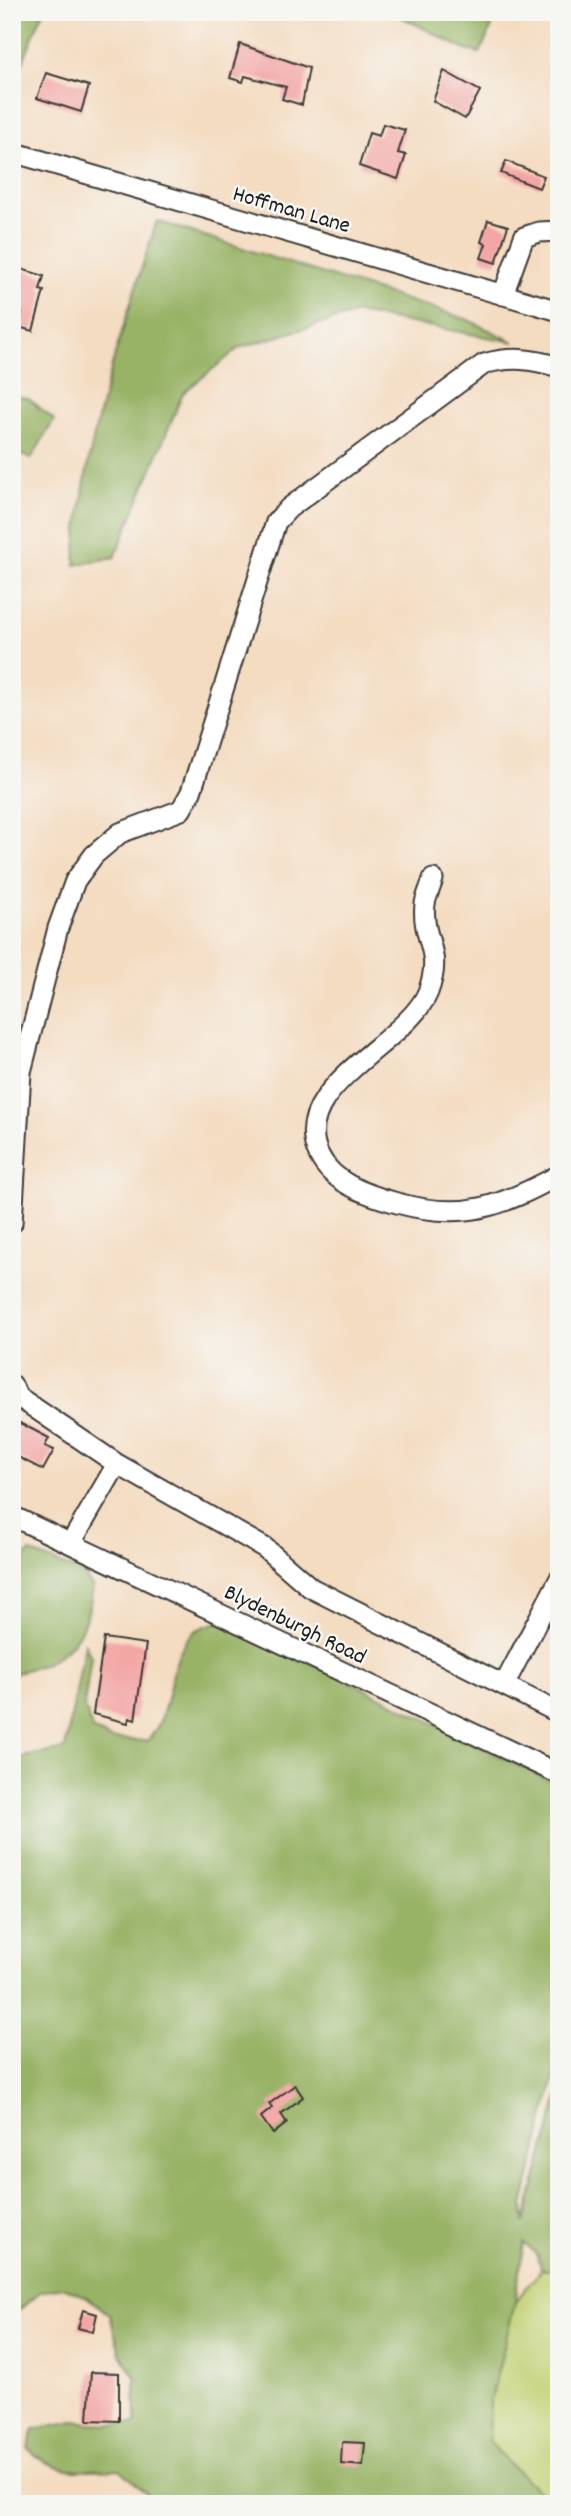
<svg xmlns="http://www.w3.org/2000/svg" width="571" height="2516" viewBox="0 0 571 2516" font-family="Dekko,sans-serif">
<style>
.green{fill:#c1d174;stroke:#6e7648;stroke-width:2}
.forest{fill:#98b366;stroke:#5a6841;stroke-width:2}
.building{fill:#f3a6a4}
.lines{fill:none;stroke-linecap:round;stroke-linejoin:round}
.minor-casing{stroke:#3c3935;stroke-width:23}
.minor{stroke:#fff;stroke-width:19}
.labels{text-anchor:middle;stroke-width:5;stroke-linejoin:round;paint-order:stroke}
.street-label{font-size:23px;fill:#1c1c1c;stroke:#f6f6f2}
</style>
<rect width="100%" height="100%" fill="#f6f6f2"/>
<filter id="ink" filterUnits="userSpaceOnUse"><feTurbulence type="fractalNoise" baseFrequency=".0143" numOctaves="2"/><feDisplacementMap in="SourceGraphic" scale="14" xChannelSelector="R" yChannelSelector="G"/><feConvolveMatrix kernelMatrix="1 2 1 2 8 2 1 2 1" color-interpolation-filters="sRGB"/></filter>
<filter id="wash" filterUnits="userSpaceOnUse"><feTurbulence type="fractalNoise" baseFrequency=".00686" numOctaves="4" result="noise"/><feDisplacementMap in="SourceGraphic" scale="28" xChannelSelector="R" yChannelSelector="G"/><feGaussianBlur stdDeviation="1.57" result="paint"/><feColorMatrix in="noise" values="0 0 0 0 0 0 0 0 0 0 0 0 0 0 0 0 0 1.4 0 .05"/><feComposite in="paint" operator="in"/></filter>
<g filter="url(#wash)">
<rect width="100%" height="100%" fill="#f4dcc1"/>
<!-- green -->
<path class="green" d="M559,2269V2504L549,2501L508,2463L489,2441L490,2403L515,2302L541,2270Z"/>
<!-- forest -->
<path class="forest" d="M16,12H43L19,71L12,76V25Z
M392,12H498L480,53L466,50Z
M157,221L466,319L514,342L357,313L239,348L183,393L115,557L75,565C82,447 121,332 157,221Z
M12,395L29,399L54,420L31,459L12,450Z
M30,1552L83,1573L93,1588C88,1621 78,1649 44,1664C33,1669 23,1669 12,1675C12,1644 3,1572 30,1552Z
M225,1620L559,1785V2057L523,2206L524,2223L559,2094V2269L541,2270L538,2256L524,2243L515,2302L490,2403L489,2441L508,2463L549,2501L557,2504H158L120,2469C85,2470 54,2476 28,2448L34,2429L74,2421L108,2425L136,2423L135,2377L120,2353L110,2315L87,2297L62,2287L40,2292L12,2316V1759L65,1749L85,1644L91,1657L84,1706L93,1730L111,1739L147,1741C176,1712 163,1661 194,1632C201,1626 216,1623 225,1620Z"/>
<g id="blocks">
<!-- building -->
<path class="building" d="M240,44L309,68L302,105L282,99L286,87L245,76L243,82L230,78Z
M444,71L480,91L465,119L433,101Z
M46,73L89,86L81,112L37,98Z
M383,124L405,130L398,153L406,155L398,179L359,166L369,133L379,136Z
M506,161L544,176L539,188L501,173Z
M488,220L508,226L496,263L481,258L486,244L481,242Z
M21,269L44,276L40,290L44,291L33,331L18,327L22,313L12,310V284L16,285Z
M20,1423L49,1438L45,1446L54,1450L43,1470L12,1454V1439Z
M104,1638L146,1644L136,1713L135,1720L129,1718L128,1723L93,1714Z
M295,2085L303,2097L281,2114L287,2123L273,2134L261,2117L272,2108L269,2104Z
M83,2310L97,2314L93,2332L78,2328Z
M91,2372L119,2373V2421L88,2420Z
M342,2442L365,2443L363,2466L341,2464Z"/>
</g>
</g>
<g filter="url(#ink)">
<use href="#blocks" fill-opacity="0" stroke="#3c3935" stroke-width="2"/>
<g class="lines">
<defs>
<path id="minor" d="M12,152L559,311
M503,295L524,237L539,232L559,231
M433,879C431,887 426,896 425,904C421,941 444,950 428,992C408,1043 286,1088 319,1155C333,1184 368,1195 397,1203C463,1221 501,1207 559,1175
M12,1223L21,1072L58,928L75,881L94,855L120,833L181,810L191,792L276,522L289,508L484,364C511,356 532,359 559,367
M12,1385L17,1396L117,1464L265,1548L311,1588L559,1713
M12,1516L559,1774
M71,1543L117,1464
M504,1685L559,1580"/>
</defs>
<!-- minor casing -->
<use href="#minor" class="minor-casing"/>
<!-- minor -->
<use href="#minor" class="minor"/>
</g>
</g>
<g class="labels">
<!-- street labels -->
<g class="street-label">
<text transform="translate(292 208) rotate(16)" y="8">Hoffman Lane</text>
<text transform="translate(296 1623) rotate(26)" y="8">Blydenburgh Road</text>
</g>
</g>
<!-- margin -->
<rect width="571" height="2516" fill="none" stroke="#f6f6f2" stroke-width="42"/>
</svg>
